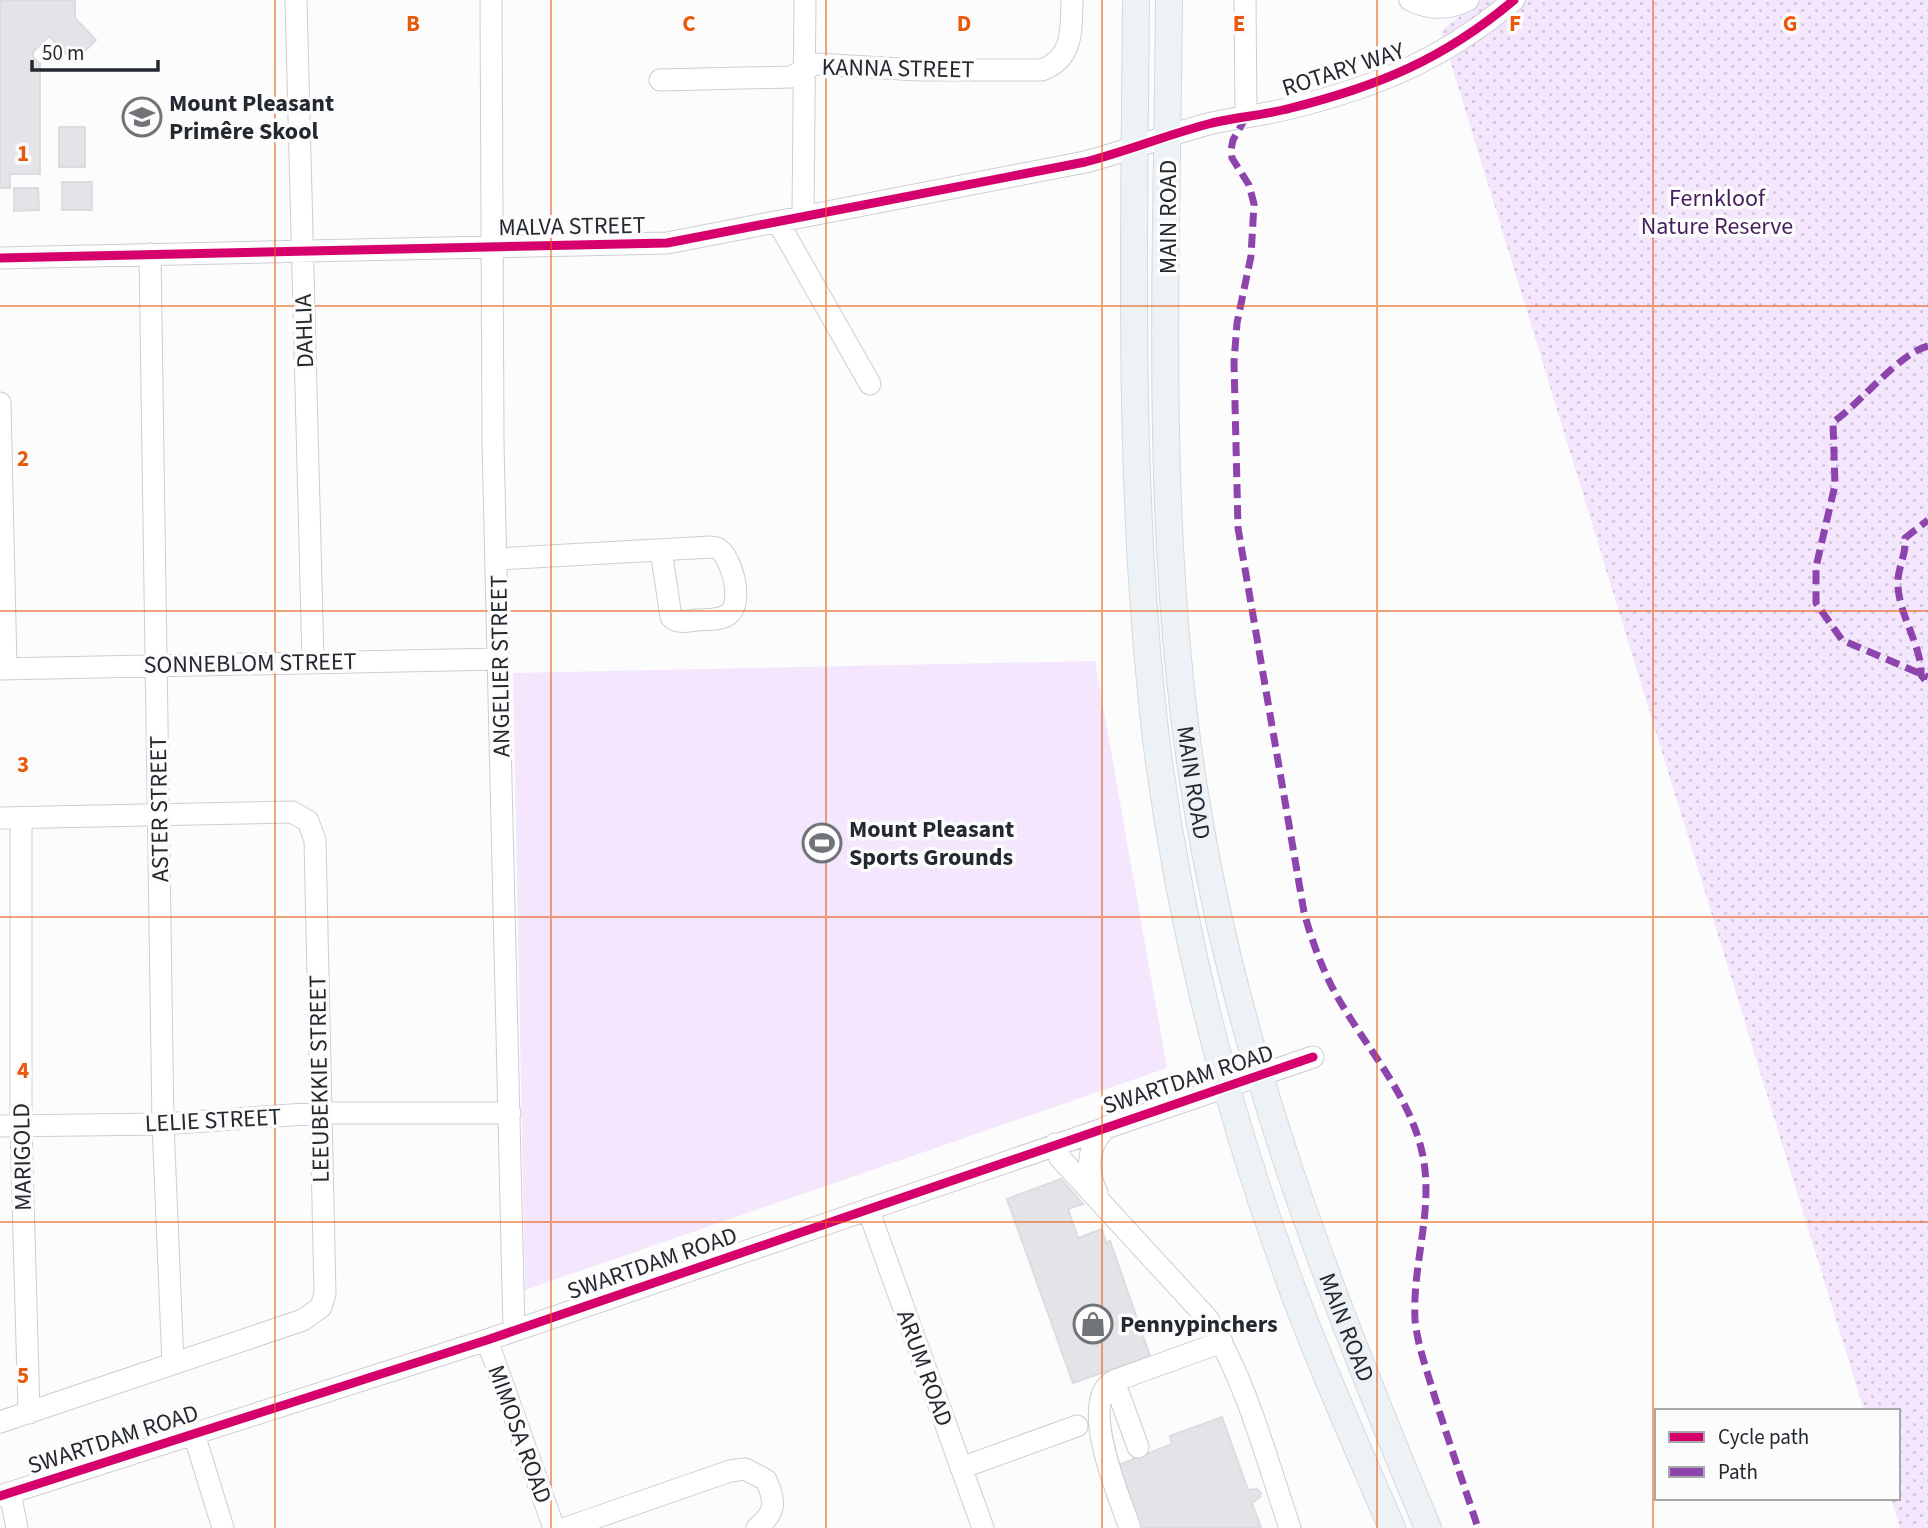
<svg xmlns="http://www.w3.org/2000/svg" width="1928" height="1528" viewBox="0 0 1928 1528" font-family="'Source Sans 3',sans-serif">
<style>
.park{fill:url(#park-dots)}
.pitch{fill:#f4e7fd}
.building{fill:#e3e4e8;stroke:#dcdce0;stroke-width:2}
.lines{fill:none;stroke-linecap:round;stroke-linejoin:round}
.minor-casing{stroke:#ccced2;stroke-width:23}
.major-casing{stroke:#d7d8d9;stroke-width:28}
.minor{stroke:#fff;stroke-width:21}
.major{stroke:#ecf2f5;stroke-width:26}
.quiet{stroke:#8e44ad;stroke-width:7;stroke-dasharray:14 7;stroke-linecap:butt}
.cycleway-casing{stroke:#fcfcfc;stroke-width:13}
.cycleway{stroke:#d6006c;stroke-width:9}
.grid{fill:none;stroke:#e8590c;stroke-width:2;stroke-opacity:0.55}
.labels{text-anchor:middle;stroke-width:7;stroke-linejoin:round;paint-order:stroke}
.street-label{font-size:24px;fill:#242930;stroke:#fcfcfc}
.poi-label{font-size:24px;font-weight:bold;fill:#242930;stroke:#fcfcfc;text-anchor:start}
.park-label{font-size:24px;fill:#461e5d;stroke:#fcfcfc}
.grid-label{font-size:23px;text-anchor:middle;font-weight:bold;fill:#e8590c;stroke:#fcfcfc;stroke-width:7;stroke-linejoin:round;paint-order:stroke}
</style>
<defs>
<pattern id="park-dots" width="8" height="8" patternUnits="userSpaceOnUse" patternTransform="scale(1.75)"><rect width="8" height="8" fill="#f4e7fd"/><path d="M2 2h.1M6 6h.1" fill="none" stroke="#d1c6d9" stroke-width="1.8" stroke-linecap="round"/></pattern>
</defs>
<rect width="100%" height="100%" fill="#fcfcfc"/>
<!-- park -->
<path class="park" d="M1480,0H1928V1528H1900L1891,1498H1898V1411H1864L1441,31Z"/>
<!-- pitch -->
<path class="pitch" d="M1095,661L1167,1068L525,1290L513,673Z"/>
<!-- building -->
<path class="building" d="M0,0H75V18L96,40L74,62L49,36L33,52V57L40,64V174H10V188H0Z
M59,127H85V167H59Z
M62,182H92V210H62Z
M14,188H38L39,210L14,211Z
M1061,1179L1083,1204L1068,1209L1078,1238L1102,1229L1106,1243L1110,1241L1150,1356L1073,1383L1007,1199Z
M1222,1417L1248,1490L1257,1489L1261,1493L1260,1497L1252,1503L1261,1528H1135L1113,1467L1172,1444L1170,1436Z"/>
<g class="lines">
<defs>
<path id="minor" d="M296,0L313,661
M491,0L493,443L514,1331
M1245,0L1246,117
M1410,0C1430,10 1448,10 1468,0
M660,80L791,77L815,64L919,70H1042C1074,58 1071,29 1072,0
M803,216L805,0
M778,222L870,384
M150,254L163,1124L173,1364
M0,258L667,243L1085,162C1128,151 1169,134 1212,123C1238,117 1265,115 1291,108C1379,86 1444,59 1514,0
M0,403L6,669
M497,559L711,547L717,548C732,556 743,601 730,613C722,621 708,619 697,620C688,621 679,624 671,617L661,550
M0,669L499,659
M0,818L292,812L308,821L315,840L325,1294L321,1307L303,1320L0,1422
M21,818V1126L29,1413
M0,1126L163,1124L320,1113H510
M1055,1144L1060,1158L1208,1319C1247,1382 1266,1458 1290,1528
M1097,1193C1085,1168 1087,1145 1108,1126
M868,1209L983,1528
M487,1340L554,1528
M1114,1381L1138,1447
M194,1434L223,1528
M961,1468L1077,1426
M10,1493L17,1528
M0,1496L487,1340L1313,1057
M566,1528L730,1471L745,1469L766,1480C776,1502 776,1512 757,1528
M1130,1528C1120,1499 1077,1400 1114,1381L1222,1342"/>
<g id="major">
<path d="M1136,0C1134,249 1127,499 1157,747C1181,933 1229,1120 1295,1296C1324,1374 1359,1451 1392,1528"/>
<path id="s1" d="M1169,0C1167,264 1153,533 1195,794C1236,1053 1327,1288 1428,1528"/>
</g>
</defs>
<!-- minor casing -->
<use href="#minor" class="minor-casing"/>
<!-- major casing -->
<use href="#major" class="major-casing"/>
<!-- minor -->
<use href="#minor" class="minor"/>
<!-- major -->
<use href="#major" class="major"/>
<!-- quiet -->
<path class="quiet" d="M1246,117L1233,140L1231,150L1232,158L1249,185L1254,204L1251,256L1237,323L1234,362L1238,528L1304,912C1311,938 1320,963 1332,987C1359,1039 1404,1086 1420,1144C1437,1203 1412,1260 1415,1319C1417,1343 1426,1368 1433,1391C1447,1437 1463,1482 1478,1528
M1928,346C1898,354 1860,404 1833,422L1835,485L1816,567V603L1842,640L1928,677
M1925,680L1921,675C1923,647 1896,611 1898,580C1899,564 1906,556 1905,538L1928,520"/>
<defs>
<path id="cycleway" d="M0,258L667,243L1085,162C1128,151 1169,134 1212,123C1238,117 1265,115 1291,108C1379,86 1444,59 1514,0
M0,1496L487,1340L1313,1057"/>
</defs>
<!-- cycleway casing -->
<use href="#cycleway" class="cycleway-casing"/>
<!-- cycleway -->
<use href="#cycleway" class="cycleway"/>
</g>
<!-- grid -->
<path class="grid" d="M275,0V1528M551,0V1528M826,0V1528M1102,0V1528M1377,0V1528M1653,0V1528M0,306H1928M0,611H1928M0,917H1928M0,1222H1928"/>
<!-- icons -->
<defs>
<symbol id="school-ring" viewBox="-11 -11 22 22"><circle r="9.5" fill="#fcfcfc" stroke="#707377" stroke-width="1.5"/><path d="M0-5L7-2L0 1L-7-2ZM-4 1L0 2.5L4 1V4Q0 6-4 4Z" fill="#707377"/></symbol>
<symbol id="stadium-ring" viewBox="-11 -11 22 22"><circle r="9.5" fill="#fcfcfc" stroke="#707377" stroke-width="1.5"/><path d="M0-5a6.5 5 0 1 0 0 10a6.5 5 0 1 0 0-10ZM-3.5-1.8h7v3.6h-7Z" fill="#707377"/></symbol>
<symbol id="shop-ring" viewBox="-11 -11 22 22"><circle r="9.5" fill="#fcfcfc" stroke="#707377" stroke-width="1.5"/><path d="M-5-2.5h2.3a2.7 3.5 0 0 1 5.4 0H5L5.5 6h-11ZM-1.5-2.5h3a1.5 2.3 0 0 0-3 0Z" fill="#707377"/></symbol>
</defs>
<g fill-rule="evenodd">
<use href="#school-ring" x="120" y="95" width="44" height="44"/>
<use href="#stadium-ring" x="800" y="821" width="44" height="44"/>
<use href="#shop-ring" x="1071" y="1302" width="44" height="44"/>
</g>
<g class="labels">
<!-- street labels -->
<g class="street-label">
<text transform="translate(898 68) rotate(1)" y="8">KANNA STREET</text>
<text transform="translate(1343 69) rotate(-18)" y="8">ROTARY WAY</text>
<text transform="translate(1168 217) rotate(-90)" y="8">MAIN ROAD</text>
<text transform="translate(572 226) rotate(-1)" y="8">MALVA STREET</text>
<text transform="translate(304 331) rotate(-92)" y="8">DAHLIA</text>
<text transform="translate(250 663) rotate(-1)" y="8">SONNEBLOM STREET</text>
<text transform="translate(500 666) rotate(-91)" y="8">ANGELIER STREET</text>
<text dy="8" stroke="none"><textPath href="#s1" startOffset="784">MAIN ROAD</textPath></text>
<text transform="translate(159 809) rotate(-91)" y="8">ASTER STREET</text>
<text transform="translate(319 1079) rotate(-91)" y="8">LEEUBEKKIE STREET</text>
<text transform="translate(1188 1079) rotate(-18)" y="8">SWARTDAM ROAD</text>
<text transform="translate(213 1120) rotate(-3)" y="8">LELIE STREET</text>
<text transform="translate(22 1157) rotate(-91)" y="8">MARIGOLD</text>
<text transform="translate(652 1263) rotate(-19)" y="8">SWARTDAM ROAD</text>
<text dy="8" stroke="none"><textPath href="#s1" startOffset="1351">MAIN ROAD</textPath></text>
<text transform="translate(925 1368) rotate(70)" y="8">ARUM ROAD</text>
<text transform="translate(520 1434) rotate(70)" y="8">MIMOSA ROAD</text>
<text transform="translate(113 1439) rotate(-18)" y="8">SWARTDAM ROAD</text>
</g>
<!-- poi labels -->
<g class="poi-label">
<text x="169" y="111">Mount Pleasant<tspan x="169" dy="28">Primêre Skool</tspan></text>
<text x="849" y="837">Mount Pleasant<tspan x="849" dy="28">Sports Grounds</tspan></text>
<text x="1120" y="1332">Pennypinchers</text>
</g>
<!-- park labels -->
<g class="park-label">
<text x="1717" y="206">Fernkloof<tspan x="1717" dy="28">Nature Reserve</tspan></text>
</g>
</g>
<g class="grid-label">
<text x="413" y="31">B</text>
<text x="689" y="31">C</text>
<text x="964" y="31">D</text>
<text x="1239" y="31">E</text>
<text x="1515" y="31">F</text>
<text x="1790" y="31">G</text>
<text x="23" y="161">1</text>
<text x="23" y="466">2</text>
<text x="23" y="772">3</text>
<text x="23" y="1078">4</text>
<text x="23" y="1383">5</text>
</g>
<!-- legend -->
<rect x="1655" y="1409" width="245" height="91" fill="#fcfcfc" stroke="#a6a8aa" stroke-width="2"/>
<rect x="1669" y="1432" width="35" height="10" fill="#d6006c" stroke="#a6a8aa" stroke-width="2"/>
<text x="1718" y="1444" font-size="21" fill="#242930">Cycle path</text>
<rect x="1669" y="1467" width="35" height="10" fill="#8e44ad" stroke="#a6a8aa" stroke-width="2"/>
<text x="1718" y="1479" font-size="21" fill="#242930">Path</text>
<!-- scale -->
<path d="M32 60v10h126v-10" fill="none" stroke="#242930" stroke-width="3.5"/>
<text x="42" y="60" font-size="21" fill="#242930" stroke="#fcfcfc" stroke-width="5" paint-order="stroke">50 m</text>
</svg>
